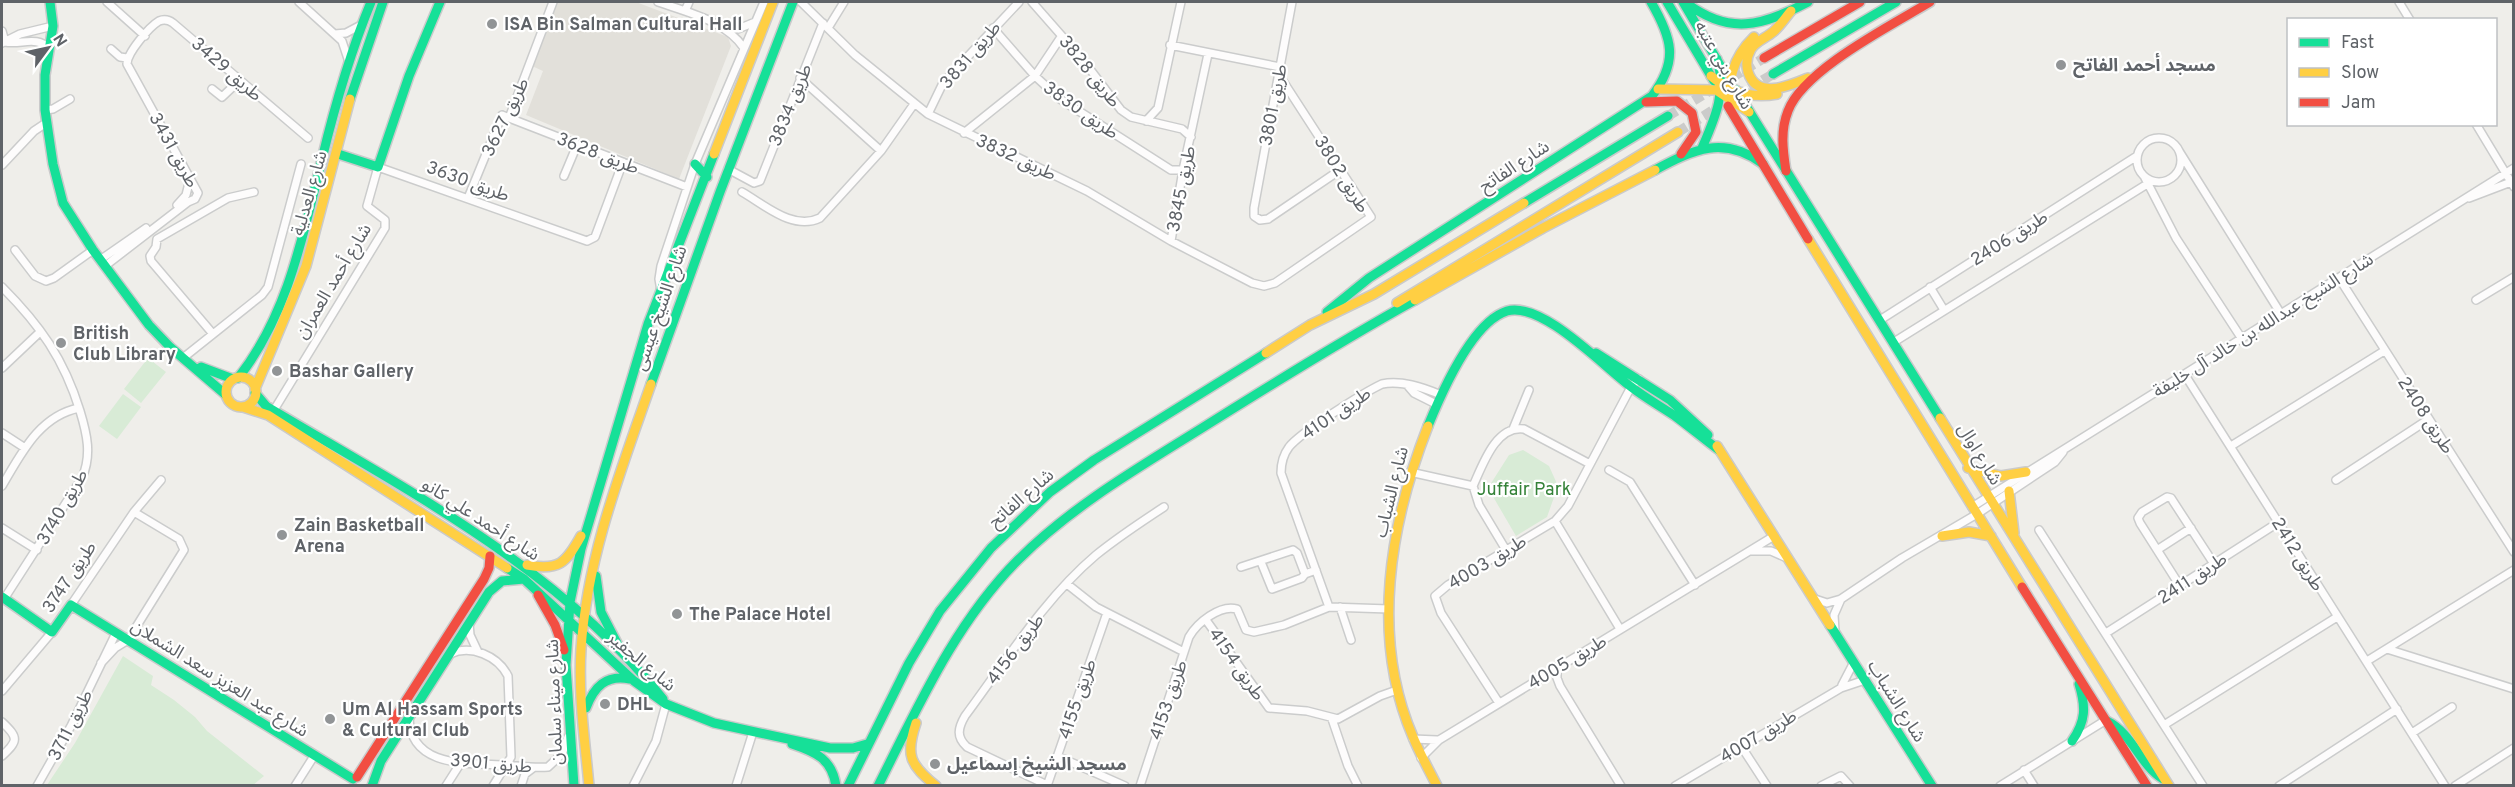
<svg xmlns="http://www.w3.org/2000/svg" width="2515" height="787" viewBox="0 0 2515 787" font-family="Overpass,'Noto Sans Arabic',sans-serif">
<style>
.education{fill:#e2e0da}
.green{fill:#d8ebd6}
.lines{fill:none;stroke-linecap:round;stroke-linejoin:round}
.primary-tunnel{stroke:#cbcbca;stroke-width:10;stroke-dasharray:10 5;stroke-linecap:butt}
.street-casing{stroke:#cbcccc;stroke-width:10}
.fast-casing{stroke:#cacacb;stroke-width:12}
.slow-casing{stroke:#cacacb;stroke-width:12}
.jam-casing{stroke:#cacacb;stroke-width:12}
.street{stroke:#fdfcfc;stroke-width:7}
.fast{stroke:#16e098;stroke-width:9}
.slow{stroke:#ffcf43;stroke-width:9}
.jam{stroke:#f24e42;stroke-width:9}
.poi-dot{fill:#919496;stroke:#fff;stroke-width:2}
.labels{text-anchor:middle;stroke-width:4.5;stroke-linejoin:round;paint-order:stroke}
.poi-label{font-size:18px;font-weight:bold;fill:#5f6368;stroke:#fff;text-anchor:start}
.street-label{font-size:18px;fill:#5f6368;stroke:#fff}
.park-label{font-size:18px;fill:#348238;stroke:#fff}
</style>
<rect width="100%" height="100%" fill="#efeeea"/>
<!-- education -->
<path class="education" d="M556,2H636L728,37L731,46L679,179L526,115L543,71L532,66Z"/>
<!-- green -->
<path class="green" d="M148,358L166,372L141,403L124,389Z
M123,394L141,407L117,439L99,426Z
M1523,450L1549,466L1558,486L1547,517L1516,536L1488,488L1509,455Z
M123,656L153,676L151,685L174,700L195,717L207,731L264,776L252,786L47,785L75,743Z"/>
<g class="lines">
<!-- primary-tunnel -->
<path class="primary-tunnel" d="M1737,96L1773,74
M1668,116L1764,58
M1678,132L1723,104"/>
<defs>
<path id="street" d="M107,2L145,36
M299,2L342,41L348,59
M658,2C687,12 726,21 744,48
M801,2L855,55L928,114L1087,191L1171,241L1252,283L1264,286L1275,283L1371,217L1279,75
M1032,2L1083,60L1121,110L1131,117L1182,129L1191,137
M1292,2L1254,208V216L1260,220L1268,219L1340,170
M2399,2L2410,20
M685,11L689,2
M726,28L738,29L755,22
M828,28L844,2
M993,28L1035,76L1060,99L1171,170H1183
M2,31L5,42
M335,34L346,33L361,25
M5,42C22,45 36,35 50,49
M2,43L20,34L53,26
M1170,45L1280,67
M111,49L120,57L127,58
M800,78L881,151
M212,89L222,97L240,80
M45,110L53,109L70,99
M928,114L943,83L1019,2
M509,118L687,187
M1146,121L1158,108L1181,2
M2476,124L2514,187
M964,133L1035,76L1061,37
M2137 160a22 22 0 1 1 44 0a22 22 0 1 1-44 0Z
M2179,151L2281,314
M2,165L34,131L46,123
M728,169L754,183L760,181L823,23
M564,176L577,145
M2145,178L2176,238L2242,339
M742,192C765,205 793,231 820,218L881,151L914,104
M468,198L502,115L509,118L553,2
M2469,198L2511,182
M177,205L186,195L190,179
M1171,241L1183,170L1208,54
M15,250L35,276L46,281L54,278L93,250
M100,260L146,228
M105,266L188,202L195,199L198,193L127,64C127,53 149,27 159,21C164,19 169,20 173,23L308,138
M2339,278L2514,552
M2,287C40,325 64,359 80,411C87,434 92,455 82,478L4,599
M1930,287L1944,310
M661,291L659,279L661,266L695,164L764,2
M2476,300L2514,277
M1880,320L2137,156
M213,334L151,261L150,256L156,247L157,239L228,198L254,192
M1894,342L2152,181
M183,358L262,295L268,287L301,164
M2,368L40,332
M2185,375L2445,786
M1408,386L1414,393L1436,404
M274,410L385,228V220L367,206L378,167L587,241L595,237L623,162
M1513,429L1529,390
M2,433L25,448
M2231,446L2384,351
M1609,470L1630,482L1695,585
M1410,472L1473,486
M2336,480L2429,419
M2,486C21,454 39,416 79,408
M1972,507L2514,168
M1555,521L1620,629
M2,528L37,550
M2039,530L2203,786
M1506,550L1479,505L1473,486C1483,464 1496,425 1524,429L1590,464
M2157,550L2191,528
M1752,551H1771L1787,558
M1261,562L1272,589L1302,578L1305,574L1316,570
M1241,567L1293,550L1297,553L1305,574
M1067,584L1096,607L1184,652
M2180,586L2140,523L2138,518L2142,512L2167,497L2171,498L2214,564
M1815,599L1827,603L1841,599L1902,558L1977,514L2055,462L2063,452
M71,605L134,512L161,480
M1329,607L1281,473C1281,463 1283,455 1289,447C1301,432 1363,393 1382,384C1401,380 1422,387 1441,395
M1340,607L1351,640
M1206,620L1269,708L1307,711L1338,719L1380,696L1397,690
M469,623L470,635L478,652
M1835,631L1834,615L1841,599
M2106,633L2279,522
M2387,649L2514,689
M450,654C471,644 498,656 508,676L511,757L493,786
M2367,661L2514,570
M101,663L115,648L128,640L184,550L179,539L134,512
M1557,667V678L1560,686L1621,786
M1842,685L1854,662
M2,691L52,632
M1499,703L1441,613L1435,596L1448,585L1555,521L1568,506L1631,387L1639,379
M409,717C410,769 470,763 506,765C520,766 533,768 548,767L562,754L568,737
M1332,719L1348,766L1358,786
M2,722C19,738 18,741 2,756
M2164,725L2337,617
M2412,733L2452,707
M1413,739L1437,740
M1741,746L1767,786
M1057,756L1125,786
M1421,758L1439,740L1774,536
M2024,770L2034,786
M1047,785L967,747C956,737 958,728 965,716C1006,661 1044,599 1096,555C1117,538 1141,522 1164,507
M37,786L71,726L116,633
M295,786L314,756
M446,786L460,764
M521,786L525,774L533,768
M633,786L656,741L666,704
M736,786L753,732
M1047,786L1107,613
M1140,786L1189,637C1197,623 1220,604 1237,609L1246,630L1254,632L1284,625L1329,607L1389,609
M1675,786L1841,688L1865,680
M1821,786L1841,776L1850,786
M2000,786L2106,720
M2279,786L2397,709
M2455,786L2514,748"/>
<path id="fast" d="M50,2L53,26L45,75V110L53,164L63,203L93,250L149,325L170,347L226,395
M1667,2L1714,81
M1683,2L1720,65
M1685,2C1729,36 1762,26 1808,2
M1773,74L1896,2
M1736,90L1940,418
M350,99L383,2
M1702,148C1715,118 1727,92 1717,59
M338,154L378,167L409,76L440,2
M695,164L707,177
M1655,170C1694,149 1724,135 1763,164
M1524,203L1668,116
M1327,312L1369,278L1652,96C1679,61 1672,38 1651,2
M1596,353L1670,400L1708,435
M201,367L233,379
M238,378C288,315 303,235 322,159C335,105 350,53 371,2
M651,384L720,192L793,2
M255,393L266,406C408,491 558,567 663,699
M1428,426C1441,394 1472,322 1507,311C1542,301 1603,366 1630,386C1644,397 1660,406 1675,416C1690,427 1704,439 1719,450
M507,568L524,579L634,681L666,704L714,723L830,748H853L867,744
M596,576L601,612L618,645
M2,597L52,632L71,605L353,779
M1830,625L1932,786
M586,708C594,687 606,674 630,679
M2107,721C2133,734 2139,764 2163,779
M2072,741C2086,721 2086,707 2079,684
M792,744C816,752 832,759 836,786
M372,786L381,761L489,592L502,581L524,579
M574,786L566,665L570,602L581,549L648,324L714,154
M848,786L909,663L940,611L991,548L1050,492L1094,460L1266,353
M878,786C918,707 955,623 1018,560C1072,506 1138,468 1202,428C1272,384 1343,340 1415,300"/>
<path id="slow" d="M1791,11C1785,18 1780,26 1773,32C1766,38 1756,41 1751,49C1747,56 1746,65 1748,72C1757,100 1789,86 1808,78
M1711,76C1730,92 1752,99 1777,94
M1658,89L1716,90L1749,112
M1731,111C1727,82 1732,58 1754,37
M714,154L773,2
M1808,239L2022,587
M1415,300L1543,228L1655,170
M1397,303L1678,132
M1266,353L1310,325L1374,294L1524,203
M226 392a15 15 0 1 1 30 0a15 15 0 1 1-30 0Z
M255,389L306,266L350,99
M243,407L268,415L507,568
M1940,418L2169,786
M1428,426C1390,523 1370,638 1413,737C1420,754 1429,770 1437,786
M1717,446L1830,625
M1968,468L2001,476L2026,472
M2009,491L2014,533
M1942,536L1969,532L1991,536
M527,565C559,571 566,563 581,536
M916,723C905,755 910,765 936,786
M589,786C585,741 578,695 581,649C587,557 621,470 651,384"/>
<path id="jam" d="M1764,58L1860,2
M1646,102L1677,101L1692,113L1696,132L1681,154
M1728,106L1808,239
M1786,171C1783,151 1780,131 1788,111C1803,70 1892,25 1930,2
M2022,587L2147,786
M538,595L555,625L564,650
M357,777L484,579L489,568L490,556"/>
</defs>
<!-- street casing -->
<use href="#street" class="street-casing"/>
<!-- fast casing -->
<use href="#fast" class="fast-casing"/>
<!-- slow casing -->
<use href="#slow" class="slow-casing"/>
<!-- jam casing -->
<use href="#jam" class="jam-casing"/>
<!-- street -->
<use href="#street" class="street"/>
<!-- fast -->
<use href="#fast" class="fast"/>
<!-- slow -->
<use href="#slow" class="slow"/>
<!-- jam -->
<use href="#jam" class="jam"/>
</g>
<!-- markers -->
<g class="poi-dot">
<circle cx="492" cy="24" r="6"/>
<circle cx="2061" cy="65" r="6"/>
<circle cx="61" cy="343" r="6"/>
<circle cx="277" cy="371" r="6"/>
<circle cx="282" cy="535" r="6"/>
<circle cx="677" cy="614" r="6"/>
<circle cx="605" cy="704" r="6"/>
<circle cx="330" cy="719" r="6"/>
<circle cx="935" cy="764" r="6"/>
</g>
<g class="labels">
<!-- poi labels -->
<g class="poi-label">
<text x="504" y="30">ISA Bin Salman Cultural Hall</text>
<text x="2073" y="71">مسجد أحمد الفاتح</text>
<text x="73" y="339">British<tspan x="73" dy="21">Club Library</tspan></text>
<text x="289" y="377">Bashar Gallery</text>
<text x="294" y="531">Zain Basketball<tspan x="294" dy="21">Arena</tspan></text>
<text x="689" y="620">The Palace Hotel</text>
<text x="617" y="710">DHL</text>
<text x="342" y="715">Um Al Hassam Sports<tspan x="342" dy="21">&amp; Cultural Club</tspan></text>
<text x="947" y="770">مسجد الشيخ إسماعيل</text>
</g>
<!-- street labels -->
<g class="street-label">
<text transform="translate(970 55) rotate(-49)" y="6">طريق 3831</text>
<text transform="translate(1724 65) rotate(60)" y="6">شارع بني عتبه</text>
<text transform="translate(227 69) rotate(41)" y="6">طريق 3429</text>
<text transform="translate(1090 71) rotate(51)" y="6">طريق 3828</text>
<text transform="translate(790 105) rotate(-68)" y="6">طريق 3834</text>
<text transform="translate(1273 105) rotate(-79)" y="6">طريق 3801</text>
<text transform="translate(1081 110) rotate(35)" y="6">طريق 3830</text>
<text transform="translate(505 117) rotate(-64)" y="6">طريق 3627</text>
<text transform="translate(174 150) rotate(61)" y="6">طريق 3431</text>
<text transform="translate(598 153) rotate(21)" y="6">طريق 3628</text>
<text transform="translate(1016 157) rotate(25)" y="6">طريق 3832</text>
<text transform="translate(1514 166) rotate(-33)" y="6">شارع الفاتح</text>
<text transform="translate(1342 174) rotate(58)" y="6">طريق 3802</text>
<text transform="translate(468 181) rotate(20)" y="6">طريق 3630</text>
<text transform="translate(1181 189) rotate(-79)" y="6">طريق 3845</text>
<text transform="translate(309 193) rotate(-74)" y="6">شارع العدلية</text>
<text transform="translate(2009 238) rotate(-32)" y="6">طريق 2406</text>
<text transform="translate(333 281) rotate(-59)" y="6">شارع أحمد العمران</text>
<text transform="translate(660 308) rotate(-71)" y="6">شارع الشيخ عيسى</text>
<text transform="translate(2263 325) rotate(-32)" y="6">شارع الشيخ عبدالله بن خالد آل خليفة</text>
<text transform="translate(1336 413) rotate(-34)" y="6">طريق 4101</text>
<text transform="translate(2426 415) rotate(57)" y="6">طريق 2408</text>
<text transform="translate(1980 454) rotate(59)" y="6">شارع اوال</text>
<text transform="translate(1391 492) rotate(-76)" y="6">شارع الشباب</text>
<text transform="translate(1021 498) rotate(-41)" y="6">شارع الفاتح</text>
<text transform="translate(62 507) rotate(-60)" y="6">طريق 3740</text>
<text transform="translate(481 519) rotate(33)" y="6">شارع أحمد علي كانو</text>
<text transform="translate(2298 554) rotate(58)" y="6">طريق 2412</text>
<text transform="translate(1487 562) rotate(-31)" y="6">طريق 4003</text>
<text transform="translate(69 577) rotate(-56)" y="6">طريق 3747</text>
<text transform="translate(2192 578) rotate(-33)" y="6">طريق 2411</text>
<text transform="translate(1015 649) rotate(-53)" y="6">طريق 4156</text>
<text transform="translate(642 661) rotate(40)" y="6">شارع الجفير</text>
<text transform="translate(1567 662) rotate(-31)" y="6">طريق 4005</text>
<text transform="translate(1237 664) rotate(55)" y="6">طريق 4154</text>
<text transform="translate(220 678) rotate(32)" y="6">شارع عبد العزيز سعد الشملان</text>
<text transform="translate(1077 699) rotate(-71)" y="6">طريق 4155</text>
<text transform="translate(1168 700) rotate(-71)" y="6">طريق 4153</text>
<text transform="translate(1897 701) rotate(58)" y="6">شارع الشباب</text>
<text transform="translate(554 702) rotate(-92)" y="6">شارع ميناء سلمان</text>
<text transform="translate(70 725) rotate(-63)" y="6">طريق 3711</text>
<text transform="translate(1758 736) rotate(-31)" y="6">طريق 4007</text>
<text transform="translate(491 763) rotate(5)" y="6">طريق 3901</text>
</g>
<!-- park labels -->
<g class="park-label">
<text x="1524" y="495">Juffair Park</text>
</g>
</g>
<!-- border -->
<rect width="2515" height="787" fill="none" stroke="#5f6368" stroke-width="6"/>
<!-- legend -->
<rect x="2287" y="18" width="210" height="108" fill="#ffffff" stroke="#bfc1c3" stroke-width="1.5"/>
<rect x="2299" y="38" width="30" height="9" fill="#16e098" stroke="#bfc1c3" stroke-width="1.5"/>
<text x="2341" y="48" font-size="18" fill="#5f6368">Fast</text>
<rect x="2299" y="68" width="30" height="9" fill="#ffcf43" stroke="#bfc1c3" stroke-width="1.5"/>
<text x="2341" y="78" font-size="18" fill="#5f6368">Slow</text>
<rect x="2299" y="98" width="30" height="9" fill="#f24e42" stroke="#bfc1c3" stroke-width="1.5"/>
<text x="2341" y="108" font-size="18" fill="#5f6368">Jam</text>
<!-- north arrow -->
<g transform="translate(48 48) rotate(57)" stroke="#ffffff" stroke-width="4.5" paint-order="stroke">
<path d="M0-4.5L10 22L0 15L-10 22Z" fill="#5f6368"/>
<text y="-9" font-size="16" font-weight="bold" text-anchor="middle" fill="#5f6368">N</text>
</g>
</svg>
